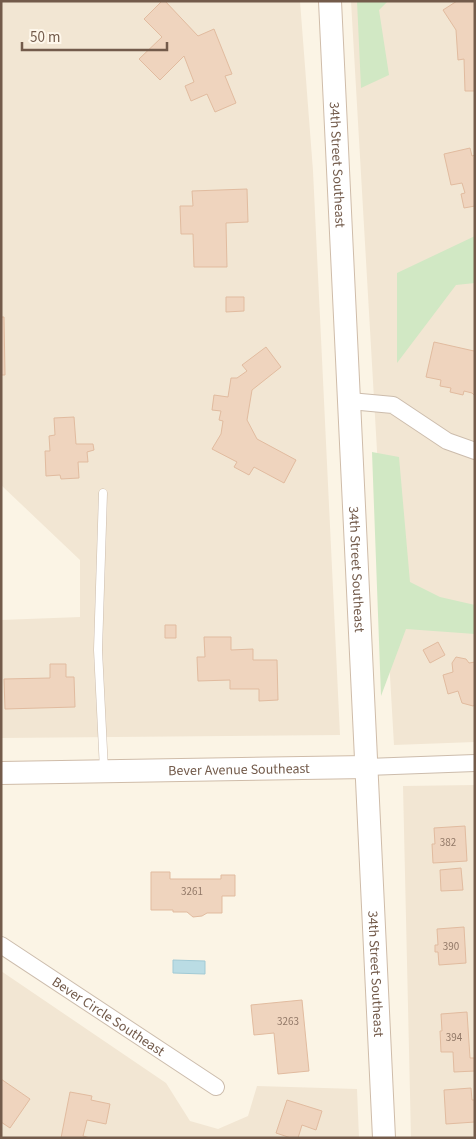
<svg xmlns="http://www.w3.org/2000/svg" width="476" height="1139" viewBox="0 0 476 1139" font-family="'Source Sans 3',sans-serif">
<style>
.residential{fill:#f2e6d3}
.green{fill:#d1e8c4}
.water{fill:#badce4;stroke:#a1cad5}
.building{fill:#efd4be;stroke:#e1bb9f}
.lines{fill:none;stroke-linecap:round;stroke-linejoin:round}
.lane-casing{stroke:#ccbcac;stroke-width:9}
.street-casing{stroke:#ccbcac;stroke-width:18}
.secondary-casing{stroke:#cfbca9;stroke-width:24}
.lane{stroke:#fff;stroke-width:8}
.street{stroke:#fff;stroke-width:16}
.secondary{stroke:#fff;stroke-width:22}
.labels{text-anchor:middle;stroke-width:4.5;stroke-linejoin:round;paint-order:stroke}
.number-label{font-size:11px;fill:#927968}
.street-label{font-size:14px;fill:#735b4b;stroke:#fef7eb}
</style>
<rect width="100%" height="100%" fill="#fbf4e5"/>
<!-- residential -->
<path class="residential" d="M1,1H300L313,171L340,735L1,738V620L80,617V560L1,485Z
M351,1H475V742L394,745Z
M475,785V1138H411L403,786Z
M1,971L166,1083L190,1121L218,1129L248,1116L257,1086L357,1089L359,1138H1Z"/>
<!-- green -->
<path class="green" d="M357,1H388L379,10L389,75L361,88Z
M475,236V283L456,285L397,363V273Z
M372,452L399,457L410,582L440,597L475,605V634L406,629L381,696Z"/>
<!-- water -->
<path class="water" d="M173,960L205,961V974L173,973Z"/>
<!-- building -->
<path class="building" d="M162,1H165L198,36L214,29L232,74L225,76L236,103L215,112L207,94L191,101L185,86L194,82L184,56L160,80L139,59L162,37L144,19Z
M457,1H475V91H465L464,59L458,60L456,30L443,10Z
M470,148L472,156L475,155V206L464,208L461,194L465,193L462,183L451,185L444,154Z
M247,189L248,222L226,223L227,267H194L193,234H181L180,206H193L192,191Z
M226,297H244V311L226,312Z
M1,317H4L5,375H1Z
M434,342L474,351L475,348V396L472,393L464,391L463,395L450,392L451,388L440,386L441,380L426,377Z
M266,347L281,367L252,390L247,420L257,439L296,460L284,483L254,467L249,475L234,467L237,462L212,449L221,434L223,421L219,420L221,411L212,410L214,395L228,397L231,378H237L247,371L242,365Z
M74,417L76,444H93L94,450L87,452L88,462H78L79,478L61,479L60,475L46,476L45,451H50L49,436L55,435L54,418Z
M165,625H176V638H165Z
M204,637H231V650L253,649V660H277L278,700L259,701V689H230V680L198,681L197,657H205Z
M438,642L445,655L430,663L423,650Z
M456,657L466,659L469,663L475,662V705L473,706L462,703L458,691L448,694L443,675L453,672L452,663Z
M50,664H66V677H74L75,707L5,709L4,679L50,678Z
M465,826L467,861L433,863L432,844H435L434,828Z
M461,868L463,890L441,891L440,870Z
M151,872H170V879H221V875H235V896H222V913H207L202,916L193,917L187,912H173V910H151Z
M464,927L466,963L439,965L438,952H435V945H438L437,929Z
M302,1000L309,1071L278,1074L274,1033L254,1035L251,1005Z
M467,1012L470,1058H475V1071L454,1072L453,1052H441L440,1031H442L441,1014Z
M1,1079L30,1099L10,1128L1,1122Z
M471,1088L472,1100H475V1122L446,1124L444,1090Z
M70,1092L92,1096L91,1100L110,1104L106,1124L87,1120L83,1136L90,1138H61Z
M287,1100L322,1111L316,1130L302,1125L298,1138H291L276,1133Z"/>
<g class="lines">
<defs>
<path id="lane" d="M103,493L98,650L104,770"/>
<g id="street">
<path d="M350,401L393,405L447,441L475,451"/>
<path d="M367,767L475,763"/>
<path id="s1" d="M1,945L216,1087"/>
</g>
<g id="secondary">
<path id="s2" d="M330,1L384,1138"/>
<path id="s3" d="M1,773L367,767"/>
</g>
</defs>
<!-- lane casing -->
<use href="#lane" class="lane-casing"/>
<!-- street casing -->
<use href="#street" class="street-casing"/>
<!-- secondary casing -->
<use href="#secondary" class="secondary-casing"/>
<!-- lane -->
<use href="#lane" class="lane"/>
<!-- street -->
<use href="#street" class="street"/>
<!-- secondary -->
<use href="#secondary" class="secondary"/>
</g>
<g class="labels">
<!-- number labels -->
<g class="number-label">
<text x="448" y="846">382</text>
<text x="192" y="895">3261</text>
<text x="451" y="950">390</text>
<text x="288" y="1025">3263</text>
<text x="454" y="1041">394</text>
</g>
<!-- street labels -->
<g class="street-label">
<text dy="5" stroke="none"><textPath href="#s2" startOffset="164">34th Street Southeast</textPath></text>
<text dy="5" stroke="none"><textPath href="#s2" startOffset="569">34th Street Southeast</textPath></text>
<text dy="5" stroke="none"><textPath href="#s3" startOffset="238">Bever Avenue Southeast</textPath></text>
<text dy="5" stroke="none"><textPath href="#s2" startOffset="974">34th Street Southeast</textPath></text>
<text dy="5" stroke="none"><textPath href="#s1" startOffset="129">Bever Circle Southeast</textPath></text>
</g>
</g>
<!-- border -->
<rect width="476" height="1139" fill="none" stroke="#735b4b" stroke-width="5"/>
<!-- scale -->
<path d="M22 42v8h145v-8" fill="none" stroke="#735b4b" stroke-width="2.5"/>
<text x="30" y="42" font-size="15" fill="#735b4b" stroke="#fef7eb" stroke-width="4" paint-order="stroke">50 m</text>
</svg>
